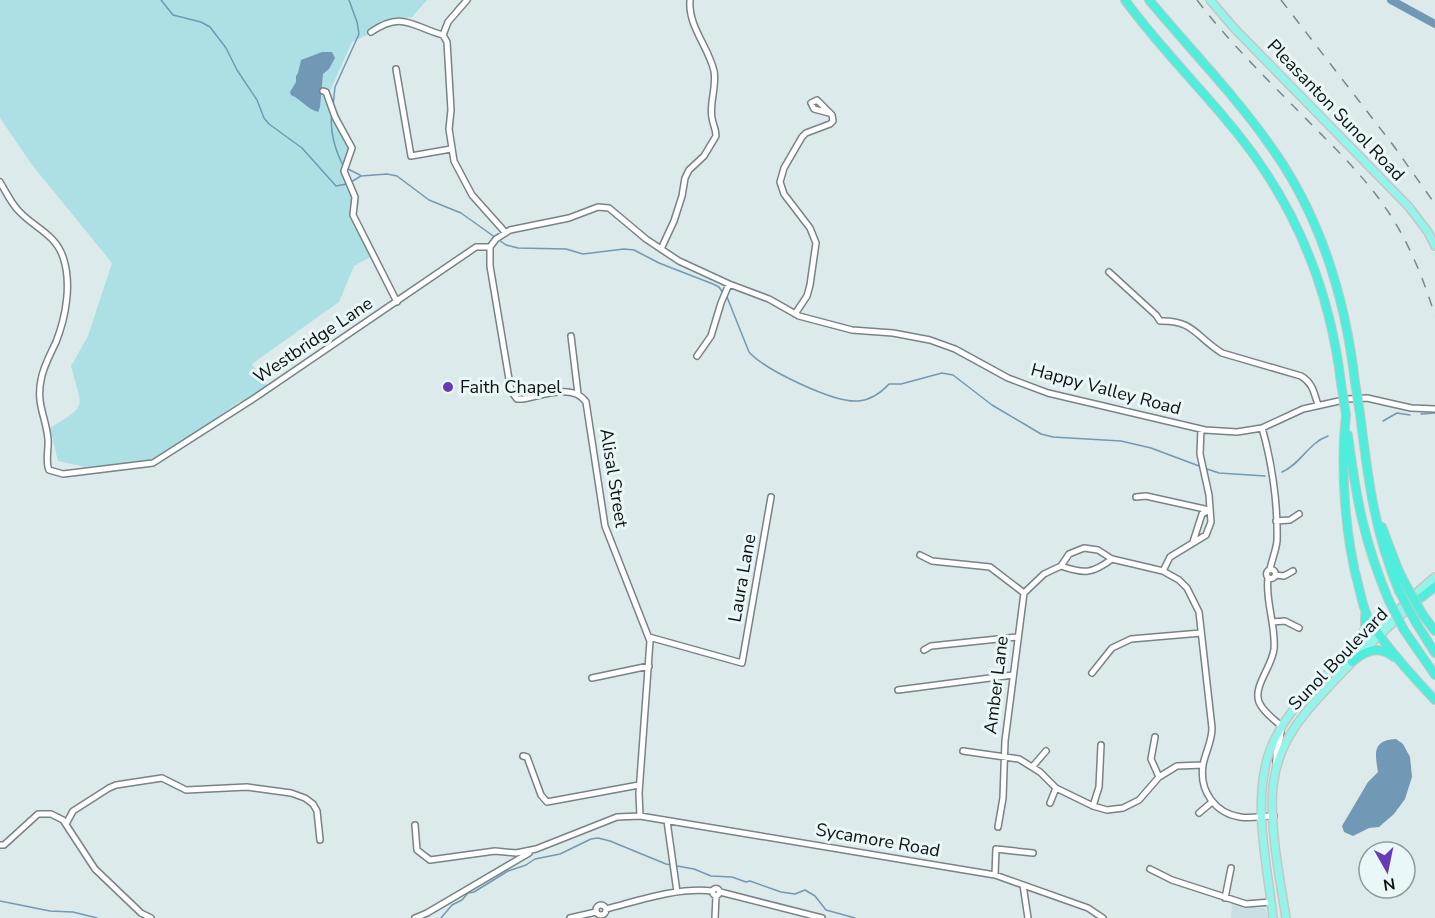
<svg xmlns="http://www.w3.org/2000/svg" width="1435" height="918" viewBox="0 0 1435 918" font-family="'Nunito Sans',sans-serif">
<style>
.built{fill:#c9dfe1}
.green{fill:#ade0e4}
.water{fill:#7198b4}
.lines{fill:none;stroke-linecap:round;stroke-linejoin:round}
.stream{stroke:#7198b4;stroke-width:1.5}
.river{stroke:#7198b4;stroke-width:8}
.minor-casing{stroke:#778384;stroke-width:8}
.major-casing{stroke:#c5c6c6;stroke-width:10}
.highway-casing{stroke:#c5c6c6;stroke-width:10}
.minor{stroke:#fff;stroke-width:5}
.major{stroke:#95f4e9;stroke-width:7}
.highway{stroke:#4feddb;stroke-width:8}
.rail{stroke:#7d8687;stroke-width:1.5;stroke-dasharray:10 10;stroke-linecap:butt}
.highway-bridge-casing{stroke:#c5c6c6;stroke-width:10;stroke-linecap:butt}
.highway-bridge{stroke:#4feddb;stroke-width:8}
.poi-dot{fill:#673bb3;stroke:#eaf7f8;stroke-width:2}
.labels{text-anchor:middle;stroke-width:6;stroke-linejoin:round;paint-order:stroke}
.street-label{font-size:18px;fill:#0d1112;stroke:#eaf7f8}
.poi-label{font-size:18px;fill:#0d1112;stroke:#eaf7f8;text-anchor:start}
</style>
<rect width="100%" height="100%" fill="#ddeaeb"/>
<!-- built -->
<path class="built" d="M1232,903L1245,907L1264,908L1266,910L1268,918H1231Z"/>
<!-- green -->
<path class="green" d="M0,0H427L412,17L389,19L374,32L352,42L330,91L343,126L355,148L347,171L359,201L356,215L374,255L354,266L339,302L252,364L267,386L250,398L239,402L158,458L148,461L86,467L58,461L50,428C89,404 82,409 71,366L88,336L112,263L32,165L0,118Z"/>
<!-- water -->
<path class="water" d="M322,52H332L335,58L329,69L323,74L320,107L318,112C307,109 302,100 291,95L290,92L296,82V76L298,73L301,60Z
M1396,739L1403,744L1410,757L1412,777L1405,799L1394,814L1379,827L1369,828L1353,836L1344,832L1342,826L1368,782L1378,772C1375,754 1372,740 1396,739Z"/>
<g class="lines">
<!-- stream -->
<path class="stream" d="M161,0L173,15L201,22L210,27L226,48L237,70L257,100L264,118L269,124L302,148L336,186L347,184
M333,106L335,87L359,34L357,22L349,0
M332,114C329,130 336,153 344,167
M348,169L360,175
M351,182L361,176L387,174L397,176L429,200L461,213L506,245L518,248L566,249L583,254L624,249L634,250L659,263L713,284L719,287L723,293
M727,297L749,352C765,370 834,403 858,401C871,400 880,394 889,384H901L942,373L953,375L992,405L1041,434L1053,437L1121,441L1151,448L1199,466
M1421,414L1435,413
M1383,421L1397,413L1410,415
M1207,469L1219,473L1265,476
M1282,472C1300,465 1308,443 1328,436
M0,901L50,911L73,912L97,918
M441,918L452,905L462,900L468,893L474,892L508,871L526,865L535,859L560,854L591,839L598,838L610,841L666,864L694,869L711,876L732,877L746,882L750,881L781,892L795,894L805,890L815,896L826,910L855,918"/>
<!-- river -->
<path class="river" d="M1391,0L1435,24"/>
<defs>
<path id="minor" d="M371,32C403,10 412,27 443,35
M443,35L447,42L451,110L449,129L454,161L472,195L505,232
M443,35L448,22L467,0
M396,69L411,156L451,149
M323,91L326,92L335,117L352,148L344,171L355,197L353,215L397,302
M0,182C5,190 10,201 17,209C32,227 55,233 63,257C72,283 66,317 56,342C50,355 43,367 41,380C36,405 46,417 48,439C49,449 45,461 49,470L63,474L153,463L256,397L476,247H490
M490,247L496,239L510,230L569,218L598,207L609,208L646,239L679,261L729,284L769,299L799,316L852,330L893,333L930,340L955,349L1008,378L1048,393L1205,430L1237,432L1262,428L1303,409L1348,399L1367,398L1411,408L1435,409
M490,247V266L511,391L517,399H523C541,396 573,383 586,402L605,526L650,641L639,793L640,816
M661,249L674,221L682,196L685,178L689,170L704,156L716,136C716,129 713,125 712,118C709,103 717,87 714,71C709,48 688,26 690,1
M1109,272L1156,315L1160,321C1194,320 1196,337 1222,353L1301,376C1313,383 1314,393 1318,405
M795,314L807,296L810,285L816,243L810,228L784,194L780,182L784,168L802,137L806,133L830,124L833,121L832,115L817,100L811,103L814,109L829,113
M571,336L578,394
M697,356L711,336L721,303L729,284
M1262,428C1272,462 1278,505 1277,541C1276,550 1272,560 1270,569
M1136,497L1146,496L1209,510
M1276,521L1290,520L1299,514
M1193,542L1202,514L1209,510
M920,555L932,561L990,567L1024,593
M1061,566C1084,574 1092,574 1112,559
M1266.5 574a4.5 4.5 0 1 1 9 0a4.5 4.5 0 1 1-9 0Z
M1163,571L1170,557L1206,535L1211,522L1209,495L1200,454L1201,429
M1275,575L1284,576L1293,571
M1268,578C1265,601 1276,625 1274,649C1272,667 1253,686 1259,702C1263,712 1274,719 1281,726C1283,744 1274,745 1276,764
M1272,622L1285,621L1299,628
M649,637L742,663L771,497
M924,650L931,646L1017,637
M1092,673L1112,648L1131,639L1201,633
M592,678L649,666
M898,690L1013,675
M1155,737L1151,759L1159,777
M963,751L1019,759L1040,772L1056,788L1093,806L1107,810L1123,808L1139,800L1159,777L1177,766L1203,765
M523,756L527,757L541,795L547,802L639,785
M1033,766L1046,751
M1050,803L1056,788
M1093,806L1099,787L1101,745
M1199,813L1212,802
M667,821L677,892
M66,824L73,811L109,788L116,785L162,778L186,790L247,787L291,793L305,798L313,804L317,811L320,840
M415,825L417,850L430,860L495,851L516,853L536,849L617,817L640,816L995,875L1088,908L1103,918
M998,827L1003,798L1005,741L1024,593L1044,574L1061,566L1069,554L1084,548L1098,550L1112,559L1163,571L1179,580L1187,588L1199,612L1212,728C1212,742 1205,753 1203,765C1199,791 1215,813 1240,817C1251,819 1263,816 1274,816
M0,845H4L38,814H51L63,820L95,869L141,913L151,918
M1150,869L1172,880L1246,904L1271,902
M995,875L996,849L1033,853
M1023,885L1028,918
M712.5 892a3.5 3.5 0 1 1 7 0a3.5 3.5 0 1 1-7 0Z
M720,892L822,918
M1225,898L1231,868
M596 910a5 5 0 1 1 10 0a5 5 0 1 1-10 0Z
M606,909C641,900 677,887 713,891
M415,918L427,913L529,853
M570,918L596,912
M715,918L716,896"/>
<path id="major" d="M1210,0L1234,28L1409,207L1428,232L1435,246
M1273,918C1268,869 1255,817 1265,768C1276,710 1335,667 1378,629C1397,612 1415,593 1435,577
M1286,918C1280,880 1269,824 1273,786C1278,740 1305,711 1336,679C1360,653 1385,630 1411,606"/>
<path id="highway" d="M1125,0C1159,47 1201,88 1237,133C1296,206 1330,291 1341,383
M1149,0C1189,48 1233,93 1269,144C1320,214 1345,296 1355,382
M1360,414C1368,478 1374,531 1399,591
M1346,415C1340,468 1345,537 1359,588C1362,599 1364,613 1371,623C1388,649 1413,677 1435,700
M1348,435C1356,498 1364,542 1389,601
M1382,527L1398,569L1407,587
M1418,600L1435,587
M1423,615L1435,631
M1415,621L1435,653
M1404,630L1435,675
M1354,648L1365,629V615
M1352,662C1366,650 1379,645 1394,657"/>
</defs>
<!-- minor casing -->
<use href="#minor" class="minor-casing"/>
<!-- major casing -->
<use href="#major" class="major-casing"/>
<!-- highway casing -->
<use href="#highway" class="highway-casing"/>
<!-- minor -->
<use href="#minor" class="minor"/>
<!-- major -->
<use href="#major" class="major"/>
<!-- highway -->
<use href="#highway" class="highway"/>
<!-- rail -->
<path class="rail" d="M1197,0C1232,46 1274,86 1314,127C1341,154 1368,181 1389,213C1410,245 1424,280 1435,316
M1281,0L1393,145L1435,204"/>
<defs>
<path id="highway-bridge" d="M1355,382L1360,414
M1341,383L1346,415
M1407,587L1423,615
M1399,591L1415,621
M1389,601L1404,630"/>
</defs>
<!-- highway-bridge casing -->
<use href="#highway-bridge" class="highway-bridge-casing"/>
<!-- highway-bridge -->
<use href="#highway-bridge" class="highway-bridge"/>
</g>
<!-- markers -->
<circle class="poi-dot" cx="448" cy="387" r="6"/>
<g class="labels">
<!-- street labels -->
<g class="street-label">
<text transform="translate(1336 110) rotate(46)" y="6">Pleasanton Sunol Road</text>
<text transform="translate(313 340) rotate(-34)" y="6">Westbridge Lane</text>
<text transform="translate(1106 389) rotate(15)" y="6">Happy Valley Road</text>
<text transform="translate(614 478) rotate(81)" y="6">Alisal Street</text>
<text transform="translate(742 578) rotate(-80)" y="6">Laura Lane</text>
<text transform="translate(1338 659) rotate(-46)" y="6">Sunol Boulevard</text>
<text transform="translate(996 685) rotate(-83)" y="6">Amber Lane</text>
<text transform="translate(878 840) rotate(10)" y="6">Sycamore Road</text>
</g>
<!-- poi labels -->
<g class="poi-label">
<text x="460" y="393">Faith Chapel</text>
</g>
</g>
<!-- north arrow -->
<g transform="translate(1387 870) rotate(171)"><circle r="28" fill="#eaf7f8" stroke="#929b9c" stroke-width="1.5"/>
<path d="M0-4.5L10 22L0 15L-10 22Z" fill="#673bb3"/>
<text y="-9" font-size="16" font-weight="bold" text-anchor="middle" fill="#0d1112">N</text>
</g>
</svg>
